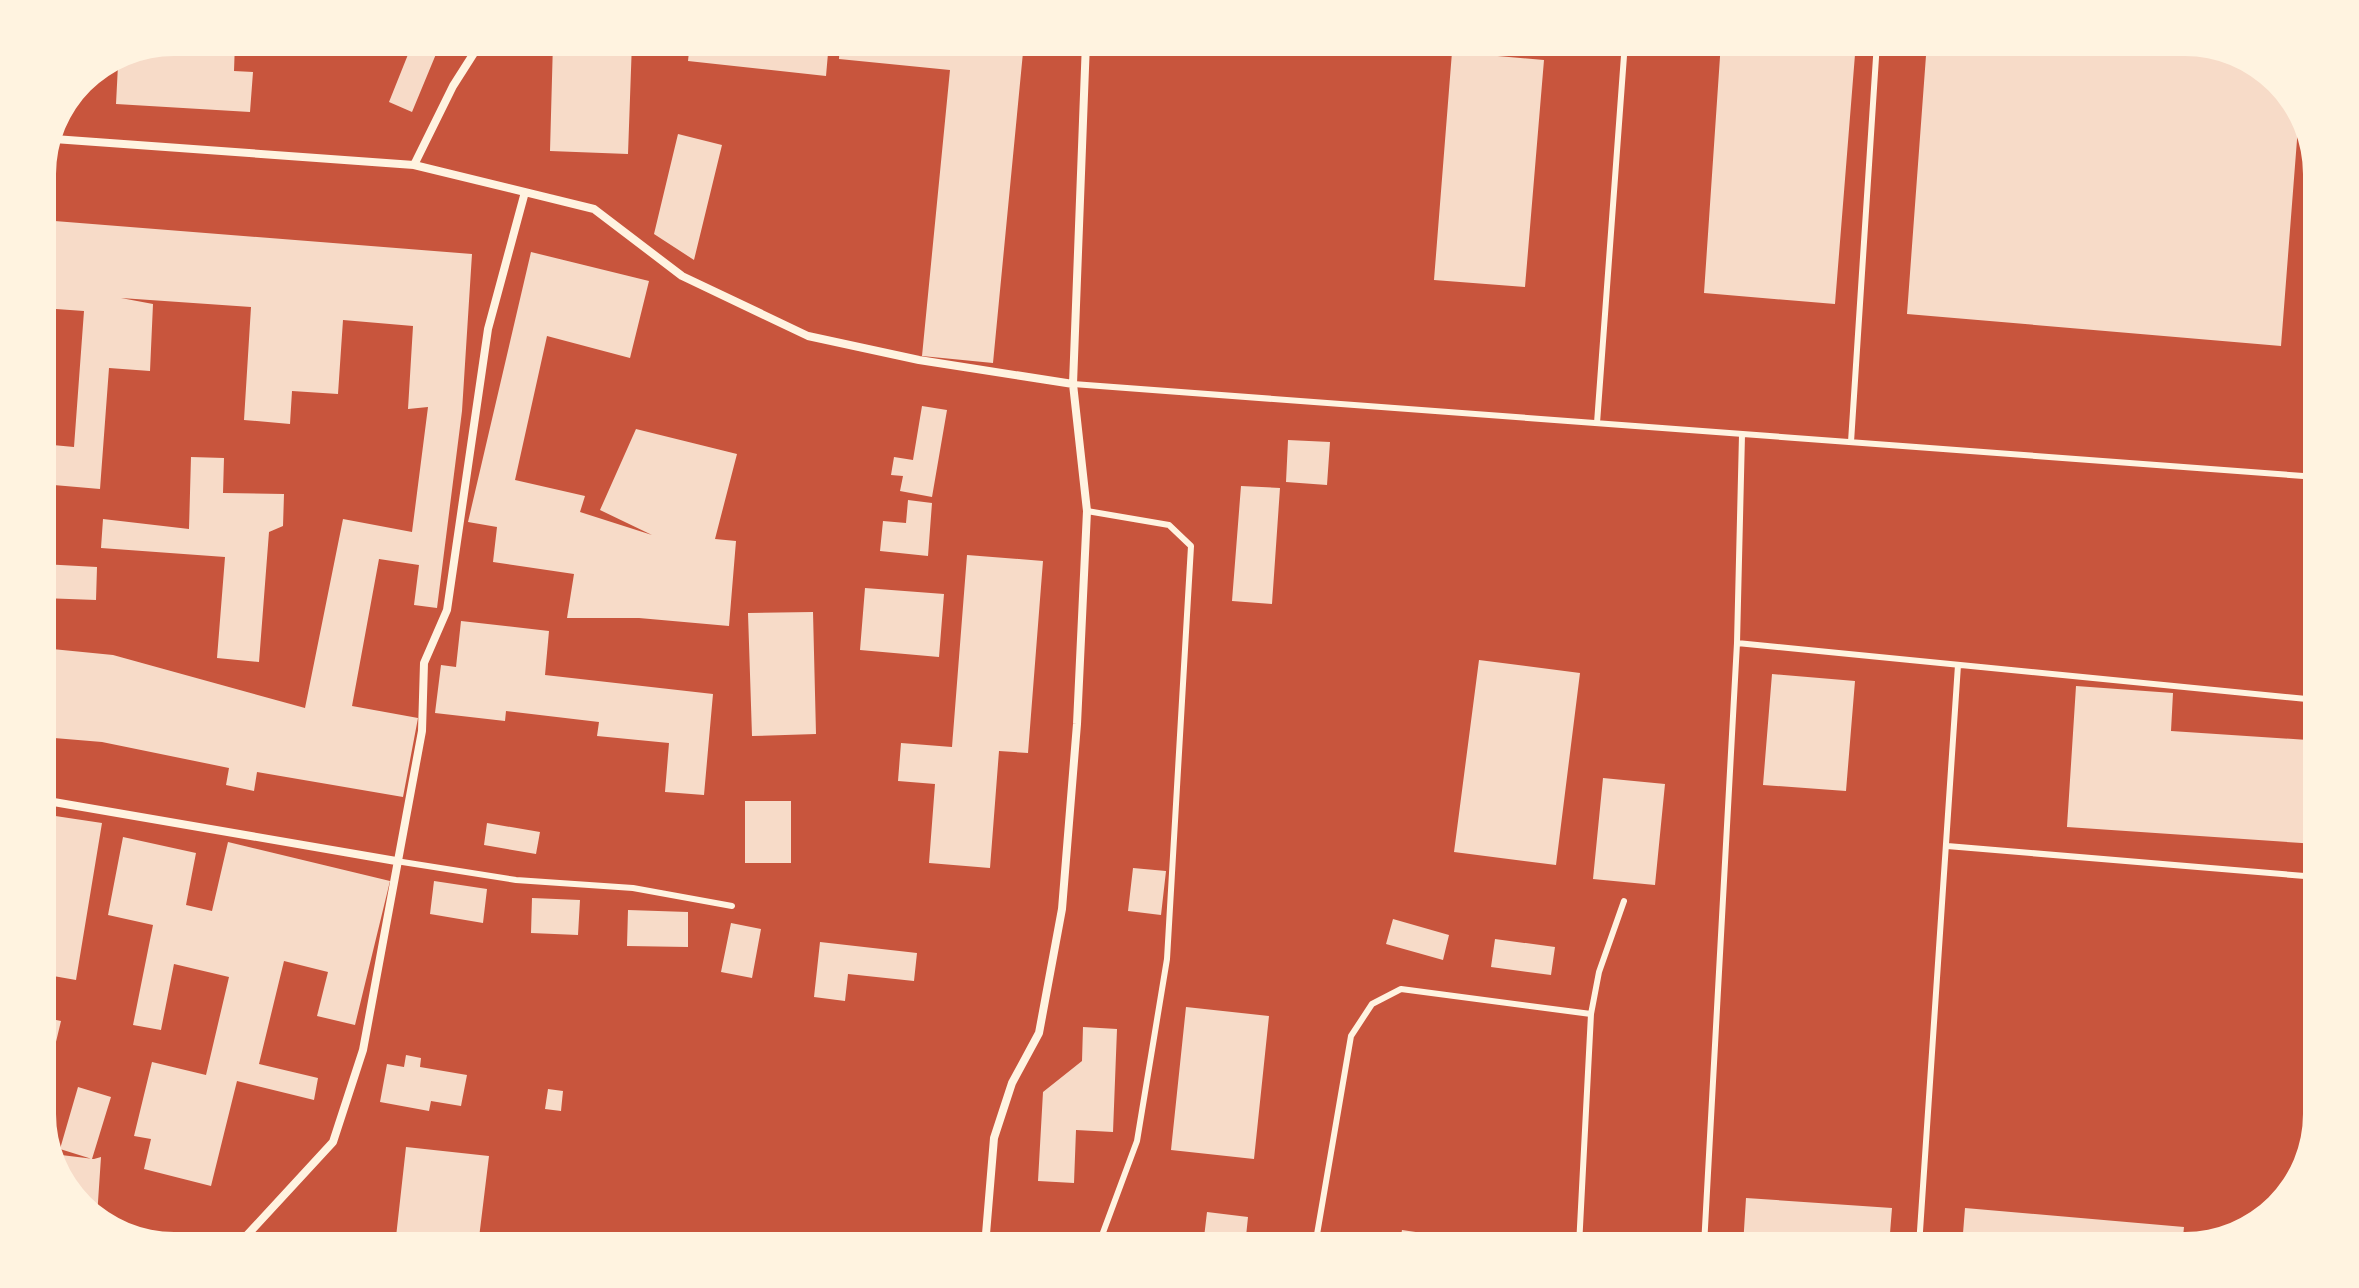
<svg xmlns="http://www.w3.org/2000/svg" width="2359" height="1288" viewBox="0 0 2359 1288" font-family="'Asap Condensed',sans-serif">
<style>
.building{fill:#f7dbc8}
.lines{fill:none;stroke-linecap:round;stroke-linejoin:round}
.service{stroke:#fff3e0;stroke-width:6}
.minor{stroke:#fff3e0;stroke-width:8}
</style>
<rect width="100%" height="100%" fill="#c8553d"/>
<!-- building -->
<path class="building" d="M174,42H235L234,71L253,72L250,112L116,104L118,65Z
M413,42H441L412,112L389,102Z
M553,42H632L628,154L550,151Z
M690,42H829L826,76L688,61Z
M840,42H1024L993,363L922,356L950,70L839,59Z
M1721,42H1856L1835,304L1704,293Z
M1927,42H2185L2244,56L2295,101L2299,114L2281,346L1907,314Z
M1452,52L1544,60L1525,287L1434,280Z
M678,134L722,145L694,260L654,234Z
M42,220L472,254L462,411L437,608L414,605L419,565L379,559L352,706L418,718L403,797L257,772L254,791L226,785L229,768L102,742L42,737V648L113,655L305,708L343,519L412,532L428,407L408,409L413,326L343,320L338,394L292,391L290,424L244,420L251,307L121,298L153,304L150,371L109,368L100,489L42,484V444L74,447L84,311L42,308L46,261L42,260Z
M531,252L649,281L630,358L547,336L515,480L585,496L580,512L652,535L600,510L636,429L737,454L715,539L736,541L729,626L639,618H567L574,574L493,562L497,527L468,522Z
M922,406L947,410L932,497L900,491L903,476L891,475L894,457L913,460Z
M1288,440L1330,442L1327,485L1286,482Z
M191,457L224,458L223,493L284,494L283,526L269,532L259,662L217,658L225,557L101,548L103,519L189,529Z
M1241,486L1280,488L1272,604L1232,601Z
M908,500L932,503L928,556L880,551L883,521L906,523Z
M967,555L1043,561L1028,753L999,751L990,868L929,863L935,784L898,781L901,743L952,747Z
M42,564L97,567L96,600L42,598Z
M865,588L944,594L939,657L860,650Z
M813,612L816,734L752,736L748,613Z
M461,621L549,631L545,675L713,694L704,795L665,792L669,743L597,736L599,722L506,711L505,721L435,713L441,665L456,667Z
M1479,660L1580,673L1556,865L1454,852Z
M1772,674L1855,681L1846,791L1763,785Z
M2076,686L2173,693L2171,731L2308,740L2310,702L2317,703V844L2067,827Z
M1603,778L1665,784L1655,885L1593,879Z
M745,801H791V863H745Z
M42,814L102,823L76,980L42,974L45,912L42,911Z
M487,823L540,832L536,854L484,845Z
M123,837L196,853L186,905L212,911L228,842L390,881L355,1025L317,1016L328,972L284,961L259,1064L318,1078L314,1100L237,1081L211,1186L144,1169L151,1139L134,1136L152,1062L206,1075L229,977L174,964L161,1030L133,1025L153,925L108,915Z
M1133,868L1166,871L1161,915L1128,911Z
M434,881L487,889L483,923L430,914Z
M532,898L580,900L578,935L531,933Z
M628,910L688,912V947L627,946Z
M1393,919L1449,935L1443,960L1386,944Z
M731,923L761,929L752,978L721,972Z
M1495,939L1555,947L1551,975L1491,967Z
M820,942L917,953L914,981L848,974L845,1001L814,997Z
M1186,1007L1269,1016L1254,1159L1171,1150Z
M42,1017L61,1021L48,1075L42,1073Z
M1083,1027L1117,1029L1113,1132L1076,1130L1074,1183L1038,1181L1043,1092L1082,1061Z
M406,1055L421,1058L420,1067L467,1075L461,1106L431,1101L429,1111L380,1102L387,1064L404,1067Z
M78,1087L111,1097L92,1159L60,1149Z
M548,1089L563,1091L561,1111L545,1109Z
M406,1147L489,1156L478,1246H395Z
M53,1154L94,1159L101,1157L97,1217L64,1187Z
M1746,1198L1892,1208L1889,1246H1743Z
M1965,1208L2184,1227L2182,1246H1962Z
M1207,1212L1248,1217L1245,1246H1203Z
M1402,1230L1498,1244V1246H1399Z"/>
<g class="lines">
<!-- service -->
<path class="service" d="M1073,384L2317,477
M1597,423L1625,42
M1851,442L1877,42
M1087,511L1169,525L1191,546L1167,959L1137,1141L1098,1246
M1737,643L2317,700
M1947,846L2317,877
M396,861L516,880L633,888L732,906
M2311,1141L2317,1081
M1315,1246L1351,1036L1372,1004L1401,989L1591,1014
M1579,1246L1591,1014L1599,972L1624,901
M1704,1246L1737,643L1742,435
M1919,1246L1958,665"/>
<!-- minor -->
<path class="minor" d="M54,139L414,165L594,209L682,276L808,336L919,360L1073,384
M414,165L453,86L481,42
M42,800L396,861
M237,1246L333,1142L363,1050L422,731L424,663L447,610L488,329L525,192
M985,1246L994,1138L1012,1083L1039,1033L1062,909L1077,724L1087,511L1073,384L1086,42"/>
</g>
<!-- crop -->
<path d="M0 0H2359V1288H0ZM174 56H2185A118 118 0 0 1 2303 174V1114A118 118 0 0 1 2185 1232H174A118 118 0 0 1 56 1114V174A118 118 0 0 1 174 56Z" fill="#fff3e0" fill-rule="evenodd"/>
</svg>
